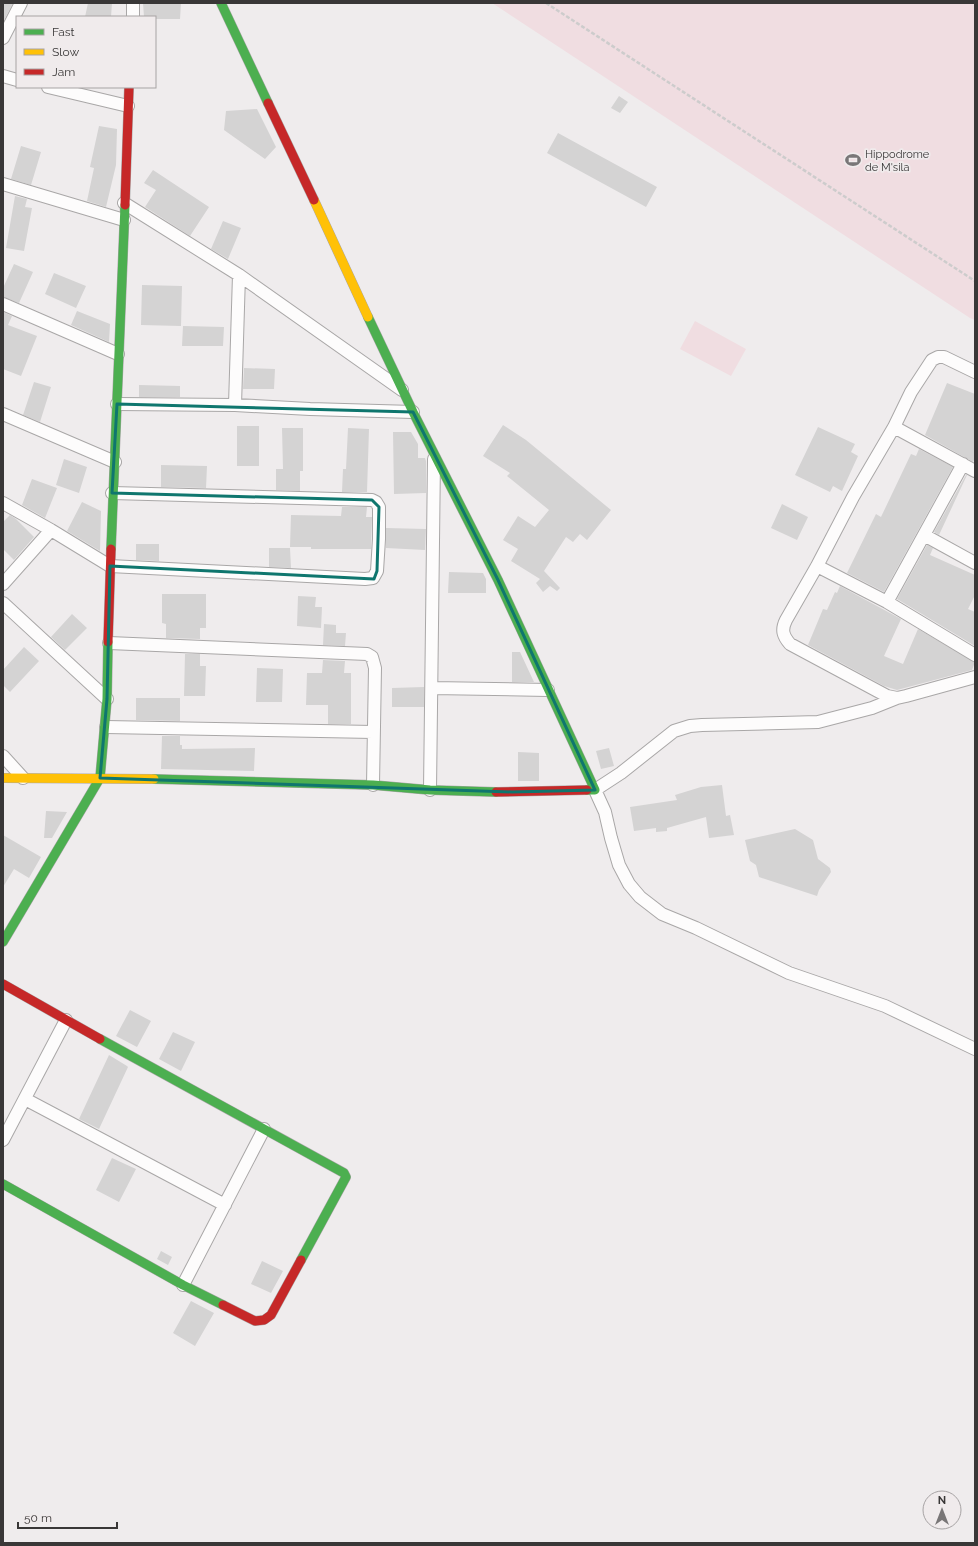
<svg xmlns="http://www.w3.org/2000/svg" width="978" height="1546" viewBox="0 0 978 1546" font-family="Raleway,sans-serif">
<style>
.park{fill:#f0dde1}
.building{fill:#d4d3d3}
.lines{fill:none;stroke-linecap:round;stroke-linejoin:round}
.street-casing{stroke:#a9a7a7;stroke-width:14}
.fast-casing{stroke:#a9a7a7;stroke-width:10}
.slow-casing{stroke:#a9a7a7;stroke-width:10}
.jam-casing{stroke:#a9a7a7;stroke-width:10}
.path{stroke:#cdcccc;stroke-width:2.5;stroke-dasharray:4 2;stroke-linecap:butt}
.street{stroke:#fdfcfc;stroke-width:12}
.fast{stroke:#4caf50;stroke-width:9}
.slow{stroke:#ffc107;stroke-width:9}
.jam{stroke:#c62828;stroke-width:9}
.marked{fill:none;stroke:#0f766e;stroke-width:3;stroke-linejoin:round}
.labels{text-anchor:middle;stroke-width:3.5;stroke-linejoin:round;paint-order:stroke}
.poi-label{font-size:11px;fill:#393737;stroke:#f0ebec;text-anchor:start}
</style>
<rect width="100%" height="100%" fill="#efeced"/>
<!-- park -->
<path class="park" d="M492,3H975V320L970,318Z
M695,321L746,349L731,376L680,349Z"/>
<!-- building -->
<path class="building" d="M3,3H13L3,22Z
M88,3H112L111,17H85Z
M143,3H181L180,19H155V17H144Z
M619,96L628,102L620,113L611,108Z
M257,109L276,147L265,159L224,130L226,111Z
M99,126L117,129L116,165L106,207L87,201L94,168L90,167Z
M558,133L657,187L646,207L547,153Z
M21,146L41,152L31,185L11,179Z
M153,170L209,207L190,236L145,207L156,190L144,183Z
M15,196L27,199L25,207L32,208L24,251L6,248Z
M223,221L241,228L228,259L211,249Z
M14,264L33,272L19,303L3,297V288Z
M54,273L86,286L76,308L45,294Z
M142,285L182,286L181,326L141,325Z
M77,311L110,324L109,342L71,325Z
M3,312L12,316L8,325L37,336L21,376L3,369Z
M183,326L224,327L223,346H182Z
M244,368L275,369L274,389H243Z
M34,382L51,387L40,422L23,415Z
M947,383L975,394V458L973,462L925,435Z
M139,385L180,386V397H139Z
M503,425L526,440L611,510L587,540L580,534L573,542L566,537L544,571L560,588L557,591L550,586L543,592L536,583L540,579L511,561L518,549L503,540L518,516L535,527L549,510L507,476L510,473L483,456Z
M237,426H259V466H237Z
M818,427L855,444L851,452L858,456L842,491L833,486L830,492L795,475Z
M282,428H303V471H300V491L276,490V469H283Z
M348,428L369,429L367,492H342L343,469H346Z
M393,432H411L418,444V458H425L426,461V493L394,494Z
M919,449L953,467L884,592L847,573L876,514L881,517L911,454L916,456Z
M64,459L87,467L79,493L56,485Z
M161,465L207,466L206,488L161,487Z
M966,475H967L939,535L934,532Z
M32,479L57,488L45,518L22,505Z
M82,502L101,511L100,551L67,531Z
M782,504L808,517L797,540L771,528Z
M342,507H367L366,517H372L371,549H311V547H290L291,515L341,516Z
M10,515L16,519L34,537L14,560L3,549V522Z
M386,528L426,529L425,550L386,548Z
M136,544H159V561L136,560Z
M927,545L933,548L930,555L975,575V595L968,609L975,612V646L897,599Z
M269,548H290L291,568L269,567Z
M449,572L483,573L486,579V593H448Z
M840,586L901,619L884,656L903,664L918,629L975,662L972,670L897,690L884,686L808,645L823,609L827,610L835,592L837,593Z
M162,594H206V628H200V639L166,638V624L162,623Z
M298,596L316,597L315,607H322L321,628L297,626Z
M72,614L87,628L65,650L51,637Z
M324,624L336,625V633H346L345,646L323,645Z
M24,647L39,661L10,692L3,685V670Z
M512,652H520L534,682H512Z
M185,654H200V666H206L205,696H184Z
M323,660L345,661L344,673H351V724H328V705H306L307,673H322Z
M257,668L283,669L282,702H256Z
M424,687V707H392V688Z
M136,698H180V721L136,720Z
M162,736H180V745H182V749L255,748L254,771L161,769Z
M609,748L614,766L601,769L596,751Z
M518,752L539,753V781H518Z
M722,785L726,816L730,815L734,835L709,838L706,817L667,828V831L656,832V828L634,831L630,807L677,800L675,795L701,787Z
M46,811L67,812L52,838H44Z
M795,829L813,840L818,859L830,868L831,872L819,890L817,896L759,877L756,865L750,861L745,840Z
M3,835L41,857L29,878L14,869L3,887Z
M130,1010L151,1021L137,1047L116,1036Z
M173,1032L195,1042L181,1071L159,1059Z
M109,1055L127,1066L128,1067L99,1129L79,1119Z
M112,1158L136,1169L119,1202L96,1190Z
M161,1251L172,1257L168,1265L157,1259Z
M262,1261L283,1271L271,1293L251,1284Z
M191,1301L214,1313L195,1346L173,1333Z"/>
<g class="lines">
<defs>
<path id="street" d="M133,17V3
M3,38L21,3
M3,76L17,80
M48,87L128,106
M3,184L124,220
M124,203L239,275L402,390
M3,304L118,354
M975,372L944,357H938L932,360L911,392L894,427L853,497L817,566L786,620C781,630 783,636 790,644L887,696L897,698L906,696L975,677
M117,404L235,405L310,409L413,412
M235,405L239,275
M3,414L115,462
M894,427L975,471
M3,503L51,530L110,566L365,579L373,578L377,571L379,539V507L376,502L372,500L112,493
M924,535L975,563
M817,566L887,602L975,655
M3,584L51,530
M887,602L963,464
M3,603L107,699
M109,643L367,654L372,657L375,668L373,785
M432,688L548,690
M897,698L872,708L818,722L702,725L690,726L674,731L621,773L595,790L605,812L611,838L619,865L629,884L640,897L662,914L696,928L789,973L885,1006L975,1049
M106,727L373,732
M3,756L23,778
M430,790L434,459
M25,1099L225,1205
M3,1140L66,1020
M183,1285L264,1129"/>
<path id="fast" d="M221,3L268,103
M368,317L413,412L498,580L595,790H587
M111,549L125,205
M154,779L373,785L430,790L496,792
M3,942L100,778L107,699L108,642
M100,1039L344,1173L346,1177L301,1260
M3,1184L183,1285L223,1305"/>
<path id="slow" d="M314,200L368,317
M3,778L154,779"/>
<path id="jam" d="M268,103L314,200
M125,205L129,87
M108,642L111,549
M496,792L587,790
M3,984L100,1039
M223,1305L255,1321L264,1320L271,1315L301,1260"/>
</defs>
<!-- street casing -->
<use href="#street" class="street-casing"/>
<!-- fast casing -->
<use href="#fast" class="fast-casing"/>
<!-- slow casing -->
<use href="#slow" class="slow-casing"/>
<!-- jam casing -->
<use href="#jam" class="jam-casing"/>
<!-- path -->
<path class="path" d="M546,3L975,281"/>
<!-- street -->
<use href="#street" class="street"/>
<!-- fast -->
<use href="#fast" class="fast"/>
<!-- slow -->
<use href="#slow" class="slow"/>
<!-- jam -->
<use href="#jam" class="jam"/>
</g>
<!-- marked area -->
<path class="marked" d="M117,404L413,412L498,580L595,790L512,792L100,778L107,699L110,566L374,579L377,571L379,507L372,500L112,493Z"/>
<!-- icons -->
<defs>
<symbol id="stadium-bare" viewBox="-9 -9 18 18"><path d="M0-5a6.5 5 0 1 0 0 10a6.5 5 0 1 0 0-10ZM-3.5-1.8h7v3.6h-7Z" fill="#797677" stroke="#f0ebec" stroke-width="2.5" paint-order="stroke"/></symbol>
</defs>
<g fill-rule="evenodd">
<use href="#stadium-bare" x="842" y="149" width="22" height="22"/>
</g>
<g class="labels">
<!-- poi labels -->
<g class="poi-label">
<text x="865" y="158">Hippodrome<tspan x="865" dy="13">de M'sila</tspan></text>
</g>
</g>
<!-- border -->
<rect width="978" height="1546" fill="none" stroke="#393737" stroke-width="8"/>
<!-- legend -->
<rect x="16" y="16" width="140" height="72" fill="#f0ebec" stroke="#a7a3a4"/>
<rect x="24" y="29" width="20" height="6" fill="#4caf50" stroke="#a7a3a4"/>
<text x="52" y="36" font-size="12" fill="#393737">Fast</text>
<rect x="24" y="49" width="20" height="6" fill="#ffc107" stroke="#a7a3a4"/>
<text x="52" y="56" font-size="12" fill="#393737">Slow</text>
<rect x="24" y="69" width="20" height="6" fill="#c62828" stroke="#a7a3a4"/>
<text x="52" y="76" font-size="12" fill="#393737">Jam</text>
<!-- north arrow -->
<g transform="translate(942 1510)"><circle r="19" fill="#f0ebec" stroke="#a7a3a4"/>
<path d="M0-3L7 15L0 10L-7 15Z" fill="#797677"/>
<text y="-6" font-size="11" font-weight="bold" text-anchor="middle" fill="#393737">N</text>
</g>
<!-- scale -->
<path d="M18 1522v6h99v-6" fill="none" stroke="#393737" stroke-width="2"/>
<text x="24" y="1522" font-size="12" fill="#393737" stroke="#f0ebec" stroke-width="3" paint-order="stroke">50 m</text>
</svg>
